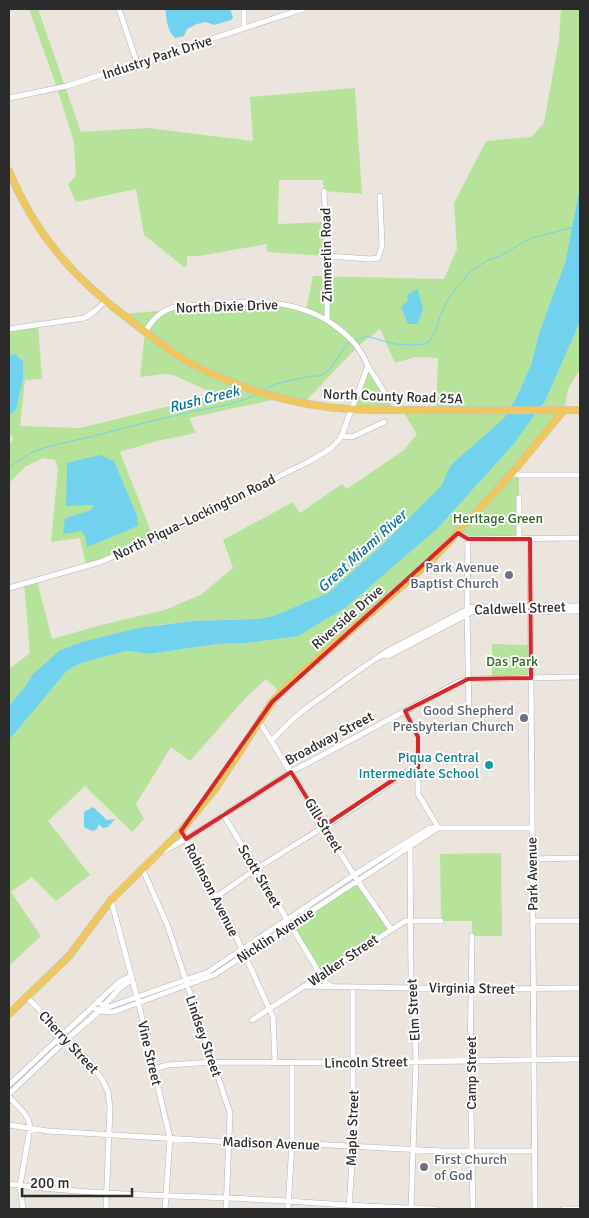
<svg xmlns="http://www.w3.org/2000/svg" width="589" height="1218" viewBox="0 0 589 1218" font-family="Signika,sans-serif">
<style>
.green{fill:#b6e39a;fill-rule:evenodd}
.water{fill:#71d2ee}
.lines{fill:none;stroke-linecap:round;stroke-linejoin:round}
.stream{stroke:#71d2ee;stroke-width:1}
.minor-casing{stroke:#b1b4be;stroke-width:6}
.major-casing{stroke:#c4c4c4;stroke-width:8}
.minor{stroke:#fff;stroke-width:5}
.major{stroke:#efc75f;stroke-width:7}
.marked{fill:none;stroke:#d62828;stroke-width:4;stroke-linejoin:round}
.worship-dot{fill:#6b7280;stroke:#fff;stroke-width:2}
.culture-dot{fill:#0f9aa8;stroke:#fff;stroke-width:2}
.labels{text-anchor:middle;stroke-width:4;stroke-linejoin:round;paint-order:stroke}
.street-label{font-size:14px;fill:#2b2b2b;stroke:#fff}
.park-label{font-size:14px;fill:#2e681b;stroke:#fff}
.worship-label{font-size:14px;fill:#5b616d;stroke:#fff;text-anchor:end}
.culture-label{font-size:14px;fill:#0d838f;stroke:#fff;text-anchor:end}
.water-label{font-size:15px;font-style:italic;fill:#0f719b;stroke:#fff}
</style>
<rect width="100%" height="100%" fill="#ece5dd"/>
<!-- green -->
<path class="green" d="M29,9H38L81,132L148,128L253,141L250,97L355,88L362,194L324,191L323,180H279L278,224L326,222L328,256L267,252V244L199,256H187V267H184L144,235L136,189L76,202L68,184L76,176L74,142L57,88Z
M561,9H580V187L573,224L565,263L539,333L531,365L516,398L504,418L452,465L441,486L379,548L328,593L273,616L259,619L193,621L158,625L82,642L60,650L38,670L32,675L26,685L9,706V669L30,653L24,584L37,581L52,639L101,625L165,610L202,594L233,568L223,540L293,502L300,513L342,484L347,489L404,450L417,434L402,410H436L438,358L415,357L395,363L380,329L358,346L304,403L282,398L189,418L196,433L157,441L120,452L154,539L86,566L80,538L51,542L58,469L55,460L43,458L25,467L9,483V445L13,439L9,431V415L16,410L23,380V361L15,354L9,355V329L38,324L42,379L25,380L20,426L80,428L211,396L209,391L173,375L163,374L140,377L145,332L122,314L263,302L306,310L313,276L444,279L457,249L454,203L486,141L531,137L544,123L559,40ZM114,461L137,515L138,526L87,546L85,536L65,518L91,510L95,504Z
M580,322V369L568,389L564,410L512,473L519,475V539H468L458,533L281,693L266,679C238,703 216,733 190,761L171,747L136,804L144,819L132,832L85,786L48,821L90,875L56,901L32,877L11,892L41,936L9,966V740L66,672L73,667L85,662L122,652L129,651L149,654L218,644L246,643L262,640L438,528L512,446L545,400Z
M368,366L394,410L351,409Z
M492,644L531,645V678L492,679Z
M501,853L502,936H472V921H441L440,854Z
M357,880L391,929L321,975L290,925Z"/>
<!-- water -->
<path class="water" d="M166,9H230L233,17L231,20L214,25L206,22L197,24L187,29L184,36L175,38C168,32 165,17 166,9Z
M580,187V322L545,401L512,446L438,528L345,608L298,636L246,643L218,644L149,654L129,651L122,652L85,662L73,667L66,672L9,740V706L26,685L32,675L60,650L82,642L138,628L193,621L259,619L273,616L328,593L379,548L441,486L451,465L504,418L516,398L531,365L539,333L565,263Z
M418,289L423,310L417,324H408L401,307L408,301L407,295Z
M15,354L23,361V380L16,410L9,415V355Z
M100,455L114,461L137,515L138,526L87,547L85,536L80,531L63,534L65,518L91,510L94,505L66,506L67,463Z
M93,807L107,820L115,819L108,827L103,828L99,824L97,829L93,831L87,829L84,827V812Z"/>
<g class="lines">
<!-- stream -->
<path class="stream" d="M354,341L366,336L395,344L409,345L424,344L430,341L436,329L443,309L449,297L471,271L488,260L500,256L531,238L574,227
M265,389L276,384L311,376H321L330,369L348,343L350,342
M9,468C36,445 57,445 90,437C122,429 154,420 187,413C212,407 233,406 257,394"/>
<defs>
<path id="minor" d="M119,9L137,63
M244,28V9
M9,98L67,86L303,9
M324,191L328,256L327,319
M328,256L370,259L378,258L382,246L380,196
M9,329L84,318L94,312L106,301
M368,366L386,395
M341,436L352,437L384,422
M512,473L519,475H580
M519,498V539
M458,533L468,539L580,538
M468,539L467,610L469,713
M530,539L535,1209
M9,588L100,562L147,542L310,461L330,449L339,440L343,432L368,366C360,348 353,340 338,328C291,291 230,303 175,307C160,311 153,319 145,332
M383,656H388L472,612L580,611
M405,711L418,737V794L438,827
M259,721L357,880L391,929
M271,741L293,719L309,706L362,668L386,652L472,607L580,606
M223,814L325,982L331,986
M181,831L230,923L273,1017L275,1063
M410,845L411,982L414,993L416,1061L411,1209
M162,852L186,839L291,772L459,682L468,679L580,677
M532,859L580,858
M143,870L167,924L230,1113L226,1209
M216,897L256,869L359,805L405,772L412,769H418
M111,900L137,997L170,1138L165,1209
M533,921H580
M472,936L470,1061L473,1209
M304,986L471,989L580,988
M27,997L89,1061L103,1081L108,1092L110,1107L106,1209
M98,1001L103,1006L109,1007L208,972L354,875L430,828H532
M93,1006L98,1011L113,1012L214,975L438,828
M252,1020L405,921H441
M153,1069L168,1065L214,1062L353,1063L580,1059
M9,1085L119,982L131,976
M9,1094L67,1039L95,1015L121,987L132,980
M9,1097C18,1107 29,1114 30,1128L20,1186L23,1209
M9,1125L48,1131L230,1142L292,1143L441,1151H534
M9,1184C81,1194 155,1195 228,1198C297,1201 367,1207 436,1209
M288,1209L292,1143V1062
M349,1209L353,1147V987
M563,1209H580"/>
<path id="major" d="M9,171C35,234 72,276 126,317C147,333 167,350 190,363C232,385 280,401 327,407C358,411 390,410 421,410C474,411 527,410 580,410
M9,1014L69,956L111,900L181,831L216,788L272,702L291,682L432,560L512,473L564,410"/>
</defs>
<!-- minor casing -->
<use href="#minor" class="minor-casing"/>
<!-- major casing -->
<use href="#major" class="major-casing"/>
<!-- minor -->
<use href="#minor" class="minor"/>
<!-- major -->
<use href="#major" class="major"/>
</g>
<!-- marked area -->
<path class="marked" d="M458,533L468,539H530L531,678L468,679L405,711L418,737V769L405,772L324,826L291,772L186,839L181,831L272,702Z"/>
<!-- markers -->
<g class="worship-dot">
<circle cx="509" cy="575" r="5"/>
<circle cx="524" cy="718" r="5"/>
<circle cx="424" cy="1167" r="5"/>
</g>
<circle class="culture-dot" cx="489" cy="765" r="5"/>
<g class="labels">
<!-- street labels -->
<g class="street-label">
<text transform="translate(157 57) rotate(-18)" y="5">Industry Park Drive</text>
<text transform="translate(326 255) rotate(-91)" y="5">Zimmerlin Road</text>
<text transform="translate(227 306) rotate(-2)" y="5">North Dixie Drive</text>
<text transform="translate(393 396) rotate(2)" y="5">North County Road 25A</text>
<text transform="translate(194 517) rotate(-26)" y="5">North Piqua–Lockington Road</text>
<text transform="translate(520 608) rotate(-2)" y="5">Caldwell Street</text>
<text transform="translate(347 617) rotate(-41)" y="5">Riverside Drive</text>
<text transform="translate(329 738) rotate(-28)" y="5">Broadway Street</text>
<text transform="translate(324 825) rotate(59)" y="5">Gill Street</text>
<text transform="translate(532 874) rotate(-91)" y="5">Park Avenue</text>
<text transform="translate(260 876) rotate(59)" y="5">Scott Street</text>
<text transform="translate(212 890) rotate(63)" y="5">Robinson Avenue</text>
<text transform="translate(275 935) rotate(-33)" y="5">Nicklin Avenue</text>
<text transform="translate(343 960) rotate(-34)" y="5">Walker Street</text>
<text transform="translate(472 988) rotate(1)" y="5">Virginia Street</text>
<text transform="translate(413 1010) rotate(-93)" y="5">Elm Street</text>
<text transform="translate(204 1036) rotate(71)" y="5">Lindsey Street</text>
<text transform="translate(69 1042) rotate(47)" y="5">Cherry Street</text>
<text transform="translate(150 1053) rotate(77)" y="5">Vine Street</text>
<text transform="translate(366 1062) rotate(-1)" y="5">Lincoln Street</text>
<text transform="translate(471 1073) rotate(-90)" y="5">Camp Street</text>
<text transform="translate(352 1128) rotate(-88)" y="5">Maple Street</text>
<text transform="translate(271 1143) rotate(2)" y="5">Madison Avenue</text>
</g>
<!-- park labels -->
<g class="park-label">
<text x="498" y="523">Heritage Green</text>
<text x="512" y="666">Das Park</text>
</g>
<!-- worship labels -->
<g class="worship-label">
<text x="499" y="572">Park Avenue<tspan x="499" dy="16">Baptist Church</tspan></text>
<text x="514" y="715">Good Shepherd<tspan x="514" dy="16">Presbyterian Church</tspan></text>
<text x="434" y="1164" text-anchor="start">First Church<tspan x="434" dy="16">of God</tspan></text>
</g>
<!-- culture labels -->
<g class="culture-label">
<text x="479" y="762">Piqua Central<tspan x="479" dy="16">Intermediate School</tspan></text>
</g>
<!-- water labels -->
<g class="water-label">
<text transform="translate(204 399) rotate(-14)" y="5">Rush Creek</text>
<text transform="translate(362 551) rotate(-42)" y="5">Great Miami River</text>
</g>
</g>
<!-- border -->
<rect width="589" height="1218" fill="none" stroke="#2b2b2b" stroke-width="20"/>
<!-- scale -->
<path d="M22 1188v8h110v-8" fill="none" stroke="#2b2b2b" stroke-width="2.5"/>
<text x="30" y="1188" font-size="15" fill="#2b2b2b" stroke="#ffffff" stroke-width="4" paint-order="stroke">200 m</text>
</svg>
